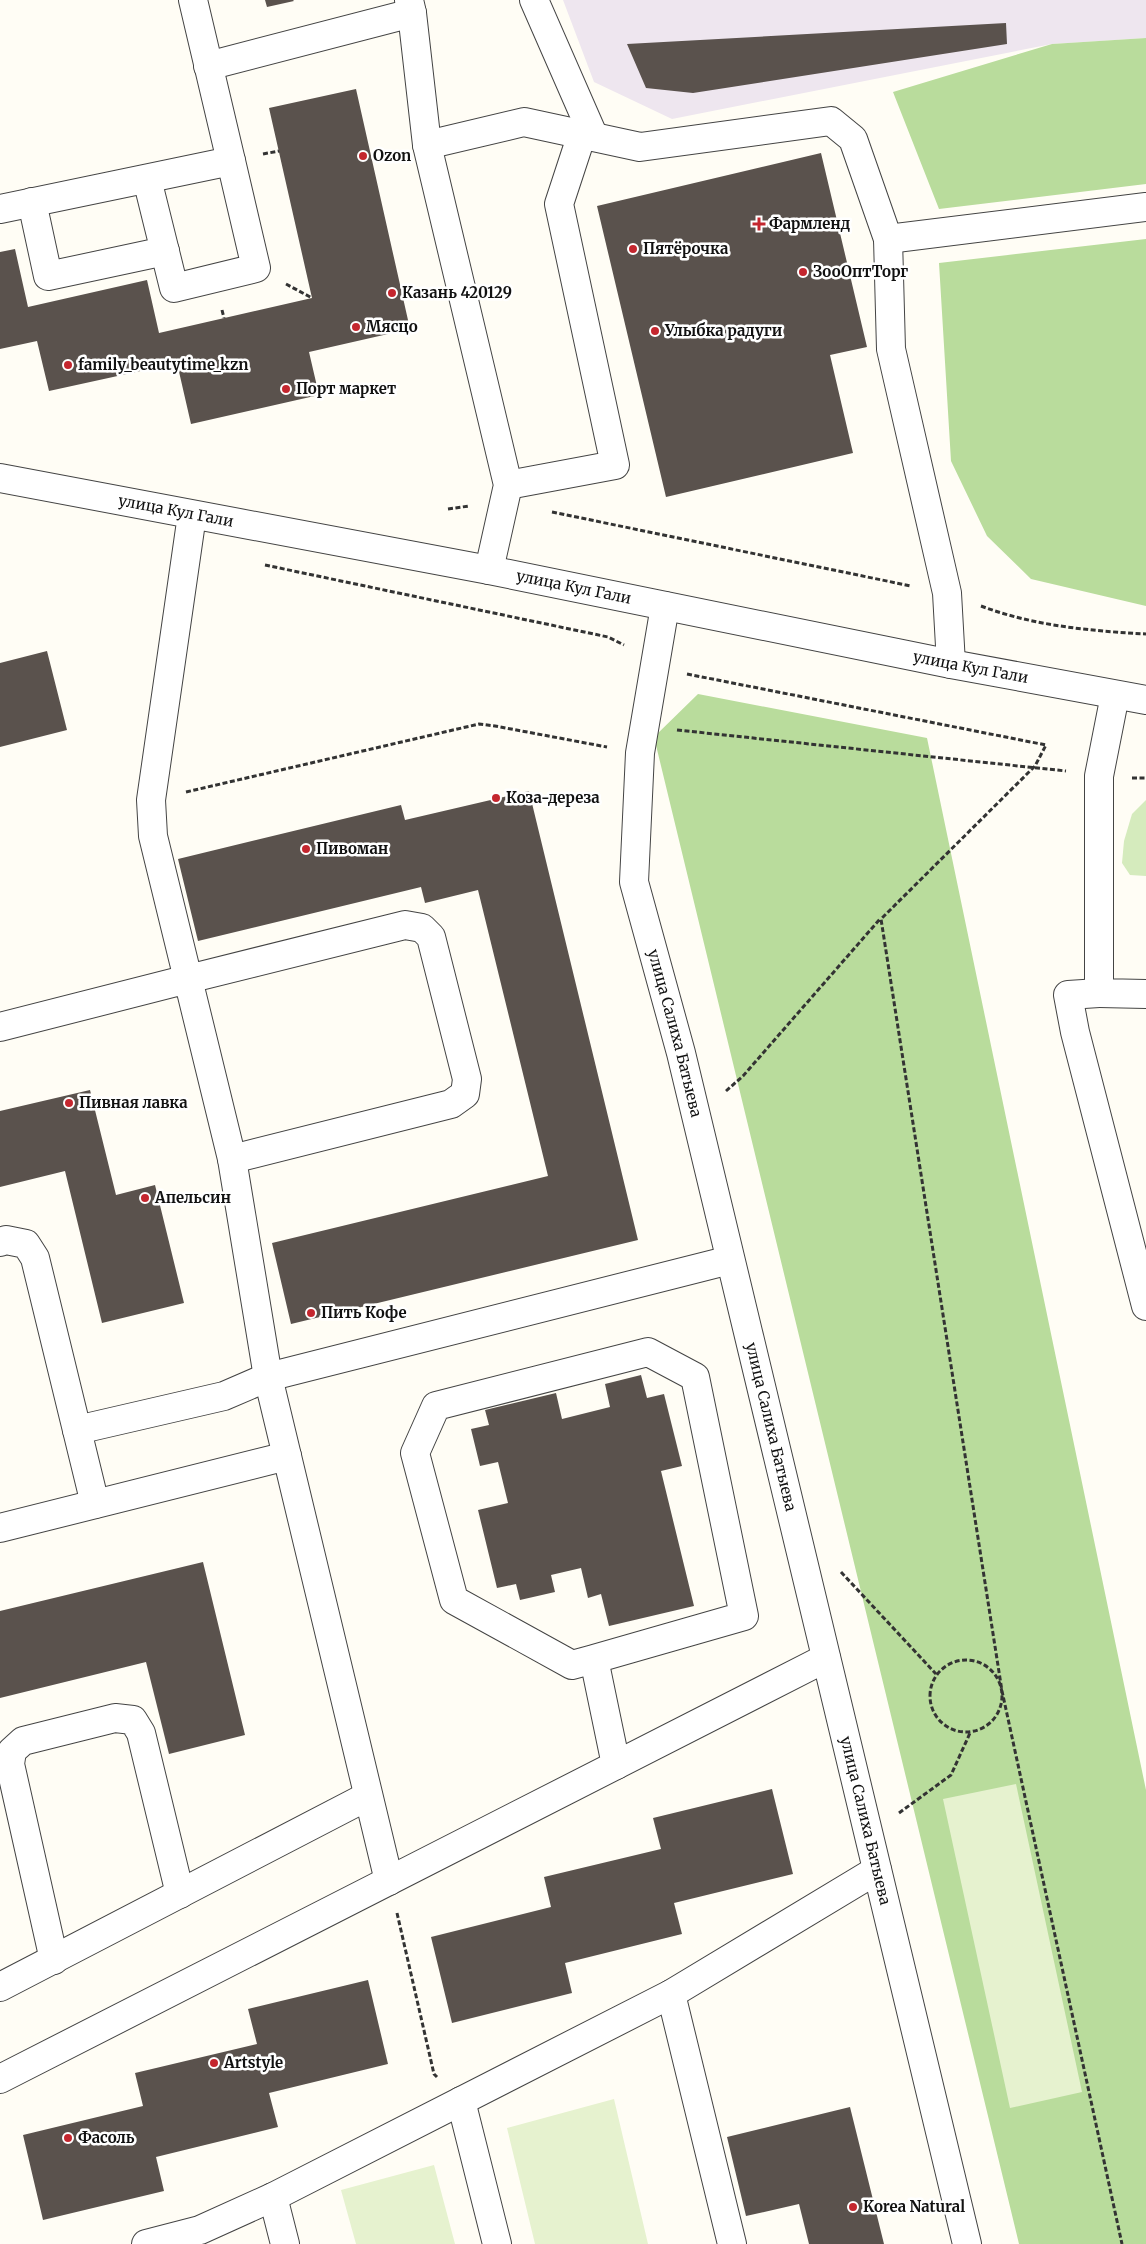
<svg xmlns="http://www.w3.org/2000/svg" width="1146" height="2244" viewBox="0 0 1146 2244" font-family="Merriweather,serif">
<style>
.industrial{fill:#eee6ef}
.green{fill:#d5ebbd}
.forest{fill:#b9dc9c}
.pitch{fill:#e6f2cf}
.building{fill:#5a524d}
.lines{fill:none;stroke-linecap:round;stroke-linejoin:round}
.minor-casing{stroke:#444;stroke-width:30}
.path{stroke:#333;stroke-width:3;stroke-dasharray:5 2.5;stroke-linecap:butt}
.minor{stroke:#fff;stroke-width:28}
.poi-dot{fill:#c4262e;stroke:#fff;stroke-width:2}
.labels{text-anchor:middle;stroke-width:5;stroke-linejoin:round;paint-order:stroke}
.poi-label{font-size:15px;font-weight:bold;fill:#111;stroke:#fff;text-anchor:start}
.street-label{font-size:15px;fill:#111;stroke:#fff}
</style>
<rect width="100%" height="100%" fill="#fffdf5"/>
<!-- industrial -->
<path class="industrial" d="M563,0H1146V38L1052,44L672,119L594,82Z"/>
<!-- green -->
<path class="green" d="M1146,800V876L1130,875L1122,863L1124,841L1132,814Z"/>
<!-- forest -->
<path class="forest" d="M1146,38V184L939,209L893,92L1052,44Z
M1146,239V606L1031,579L987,536L951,461L939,263Z
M698,694L927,738L1146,1790V2244H1019L654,737Z"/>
<!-- pitch -->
<path class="pitch" d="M1016,1784L1082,2092L1010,2108L943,1799Z
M614,2099L648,2244H535L507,2128Z
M434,2165L455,2244H356L341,2190Z"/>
<!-- building -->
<path class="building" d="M265,0H293L294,1L267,7Z
M1006,23L1007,44L693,93L646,88L627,44Z
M356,89L410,329L309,352L319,395L191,424L177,363L49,391L37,341L0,349V252L15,249L28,307L147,280L159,333L312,298L269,108Z
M821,153L867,347L830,355L853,453L666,497L597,206Z
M47,651L67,730L0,747V663Z
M529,791L638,1240L291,1324L272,1243L548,1176L478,890L425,903L421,887L198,941L178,859L401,805L405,820Z
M90,1090L116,1195L155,1185L184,1303L102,1323L65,1171L0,1187V1111Z
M641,1375L647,1398L664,1394L682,1466L661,1471L694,1606L609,1626L601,1594L588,1598L581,1568L551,1575L555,1592L520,1600L516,1584L497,1588L478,1510L508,1503L498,1462L480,1466L471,1429L489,1425L485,1410L556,1393L562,1419L610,1407L605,1384Z
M203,1562L245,1735L169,1754L146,1662L0,1698V1611Z
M772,1789L793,1874L674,1903L682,1934L565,1963L572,1993L452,2023L431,1937L551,1907L544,1877L661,1849L653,1818Z
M368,1980L388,2064L269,2093L278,2127L156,2157L164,2191L43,2220L23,2135L143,2106L135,2073L257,2044L248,2009Z
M850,2107L884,2244H809L799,2204L746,2216L727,2137Z"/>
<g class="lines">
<defs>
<g id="minor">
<path d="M409,0L412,13L427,145L508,485L489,570"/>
<path d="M534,0L594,137"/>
<path d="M208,66L412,13"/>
<path d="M427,145L524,122L640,147L831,121L853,139L888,239L891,349L947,593L951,664"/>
<path d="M147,179L174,288L256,268L231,161"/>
<path d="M32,202L48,276L165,251"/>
<path d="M0,209L231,161L193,0"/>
<path d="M888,239L1146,207"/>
<path id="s1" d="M0,478L489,570L951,664L1146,700"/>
<path d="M508,485L615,465L559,204L582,134"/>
<path d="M192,515L151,800L153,836L188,979L405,925L422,928L431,937L467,1079L465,1094L451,1104L232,1159"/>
<path id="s2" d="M665,606L640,753L634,882L681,1053L967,2244"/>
<path d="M1115,695L1099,776V993L1146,994"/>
<path d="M1099,993L1068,995L1075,1032L1146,1306"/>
<path d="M0,1027L188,979L232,1159L268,1377L389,1881"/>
<path d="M0,1242L6,1240L26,1244L35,1258L95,1504"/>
<path d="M77,1430L224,1396L268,1377L730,1260"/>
<path d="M0,1528L287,1456"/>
<path d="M594,1659L744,1616L695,1377L648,1352L436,1406L415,1453L454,1600L572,1665L594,1659L616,1765"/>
<path d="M54,1960L10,1764L12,1751L23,1741L115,1718L133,1720L141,1733L180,1894"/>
<path d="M0,1987L368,1796"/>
<path d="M671,1994L732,2244"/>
<path d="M0,2079L826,1658"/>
<path d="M461,2101L497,2244"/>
<path d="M273,2197L285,2244"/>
<path d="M146,2244L200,2230L273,2197L671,1994L877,1870"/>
</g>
</defs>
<!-- minor casing -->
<use href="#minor" class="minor-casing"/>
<!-- path -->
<path class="path" d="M263,154L279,151
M286,284L312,298
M222,310L224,318
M448,509L469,506
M552,512L911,586
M265,565L608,637L624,645
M981,606C1034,626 1091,631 1146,634
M687,674L1046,745L1035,766L881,919L1002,1691L1122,2244
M677,730L1066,771
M1132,778H1146
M186,792L479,724L495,726L607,747
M726,1091L743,1076L880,919
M841,1572L936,1674
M930 1696a36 36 0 1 1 72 0a36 36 0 1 1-72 0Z
M899,1813L951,1775L970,1733
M397,1913L434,2074L437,2077"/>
<!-- minor -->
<use href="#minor" class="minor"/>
</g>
<!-- markers -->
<g class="poi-dot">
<circle cx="363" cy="156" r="5"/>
<path d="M756.5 216.5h5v5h5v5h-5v5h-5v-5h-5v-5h5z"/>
<circle cx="633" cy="249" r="5"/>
<circle cx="803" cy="272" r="5"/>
<circle cx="392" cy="293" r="5"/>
<circle cx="356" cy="327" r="5"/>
<circle cx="655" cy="331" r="5"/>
<circle cx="68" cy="365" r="5"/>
<circle cx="286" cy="389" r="5"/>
<circle cx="496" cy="798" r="5"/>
<circle cx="306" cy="849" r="5"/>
<circle cx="69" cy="1103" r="5"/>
<circle cx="145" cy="1198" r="5"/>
<circle cx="311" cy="1313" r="5"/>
<circle cx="214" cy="2063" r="5"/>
<circle cx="68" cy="2138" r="5"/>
<circle cx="853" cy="2207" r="5"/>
</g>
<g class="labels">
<!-- poi labels -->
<g class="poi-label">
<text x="373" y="161">Ozon</text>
<text x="769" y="229">Фармленд</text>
<text x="643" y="254">Пятёрочка</text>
<text x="813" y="277">ЗооОптТорг</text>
<text x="402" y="298">Казань 420129</text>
<text x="366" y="332">Мясцо</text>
<text x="665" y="336">Улыбка радуги</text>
<text x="78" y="370">family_beautytime_kzn</text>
<text x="296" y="394">Порт маркет</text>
<text x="506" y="803">Коза-дереза</text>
<text x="316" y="854">Пивоман</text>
<text x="79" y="1108">Пивная лавка</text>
<text x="155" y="1203">Апельсин</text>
<text x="321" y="1318">Пить Кофе</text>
<text x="224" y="2068">Artstyle</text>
<text x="78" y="2143">Фасоль</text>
<text x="863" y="2212">Korea Natural</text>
</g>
<!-- street labels -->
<g class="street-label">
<text dy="5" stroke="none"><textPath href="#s1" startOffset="179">улица Кул Гали</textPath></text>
<text dy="5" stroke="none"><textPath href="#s1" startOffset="584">улица Кул Гали</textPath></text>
<text dy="5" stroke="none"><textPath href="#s1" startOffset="989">улица Кул Гали</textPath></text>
<text dy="5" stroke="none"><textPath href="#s2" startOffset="435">улица Салиха Батыева</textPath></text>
<text dy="5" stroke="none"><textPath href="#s2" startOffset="840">улица Салиха Батыева</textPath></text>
<text dy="5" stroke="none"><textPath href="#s2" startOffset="1245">улица Салиха Батыева</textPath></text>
</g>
</g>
</svg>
